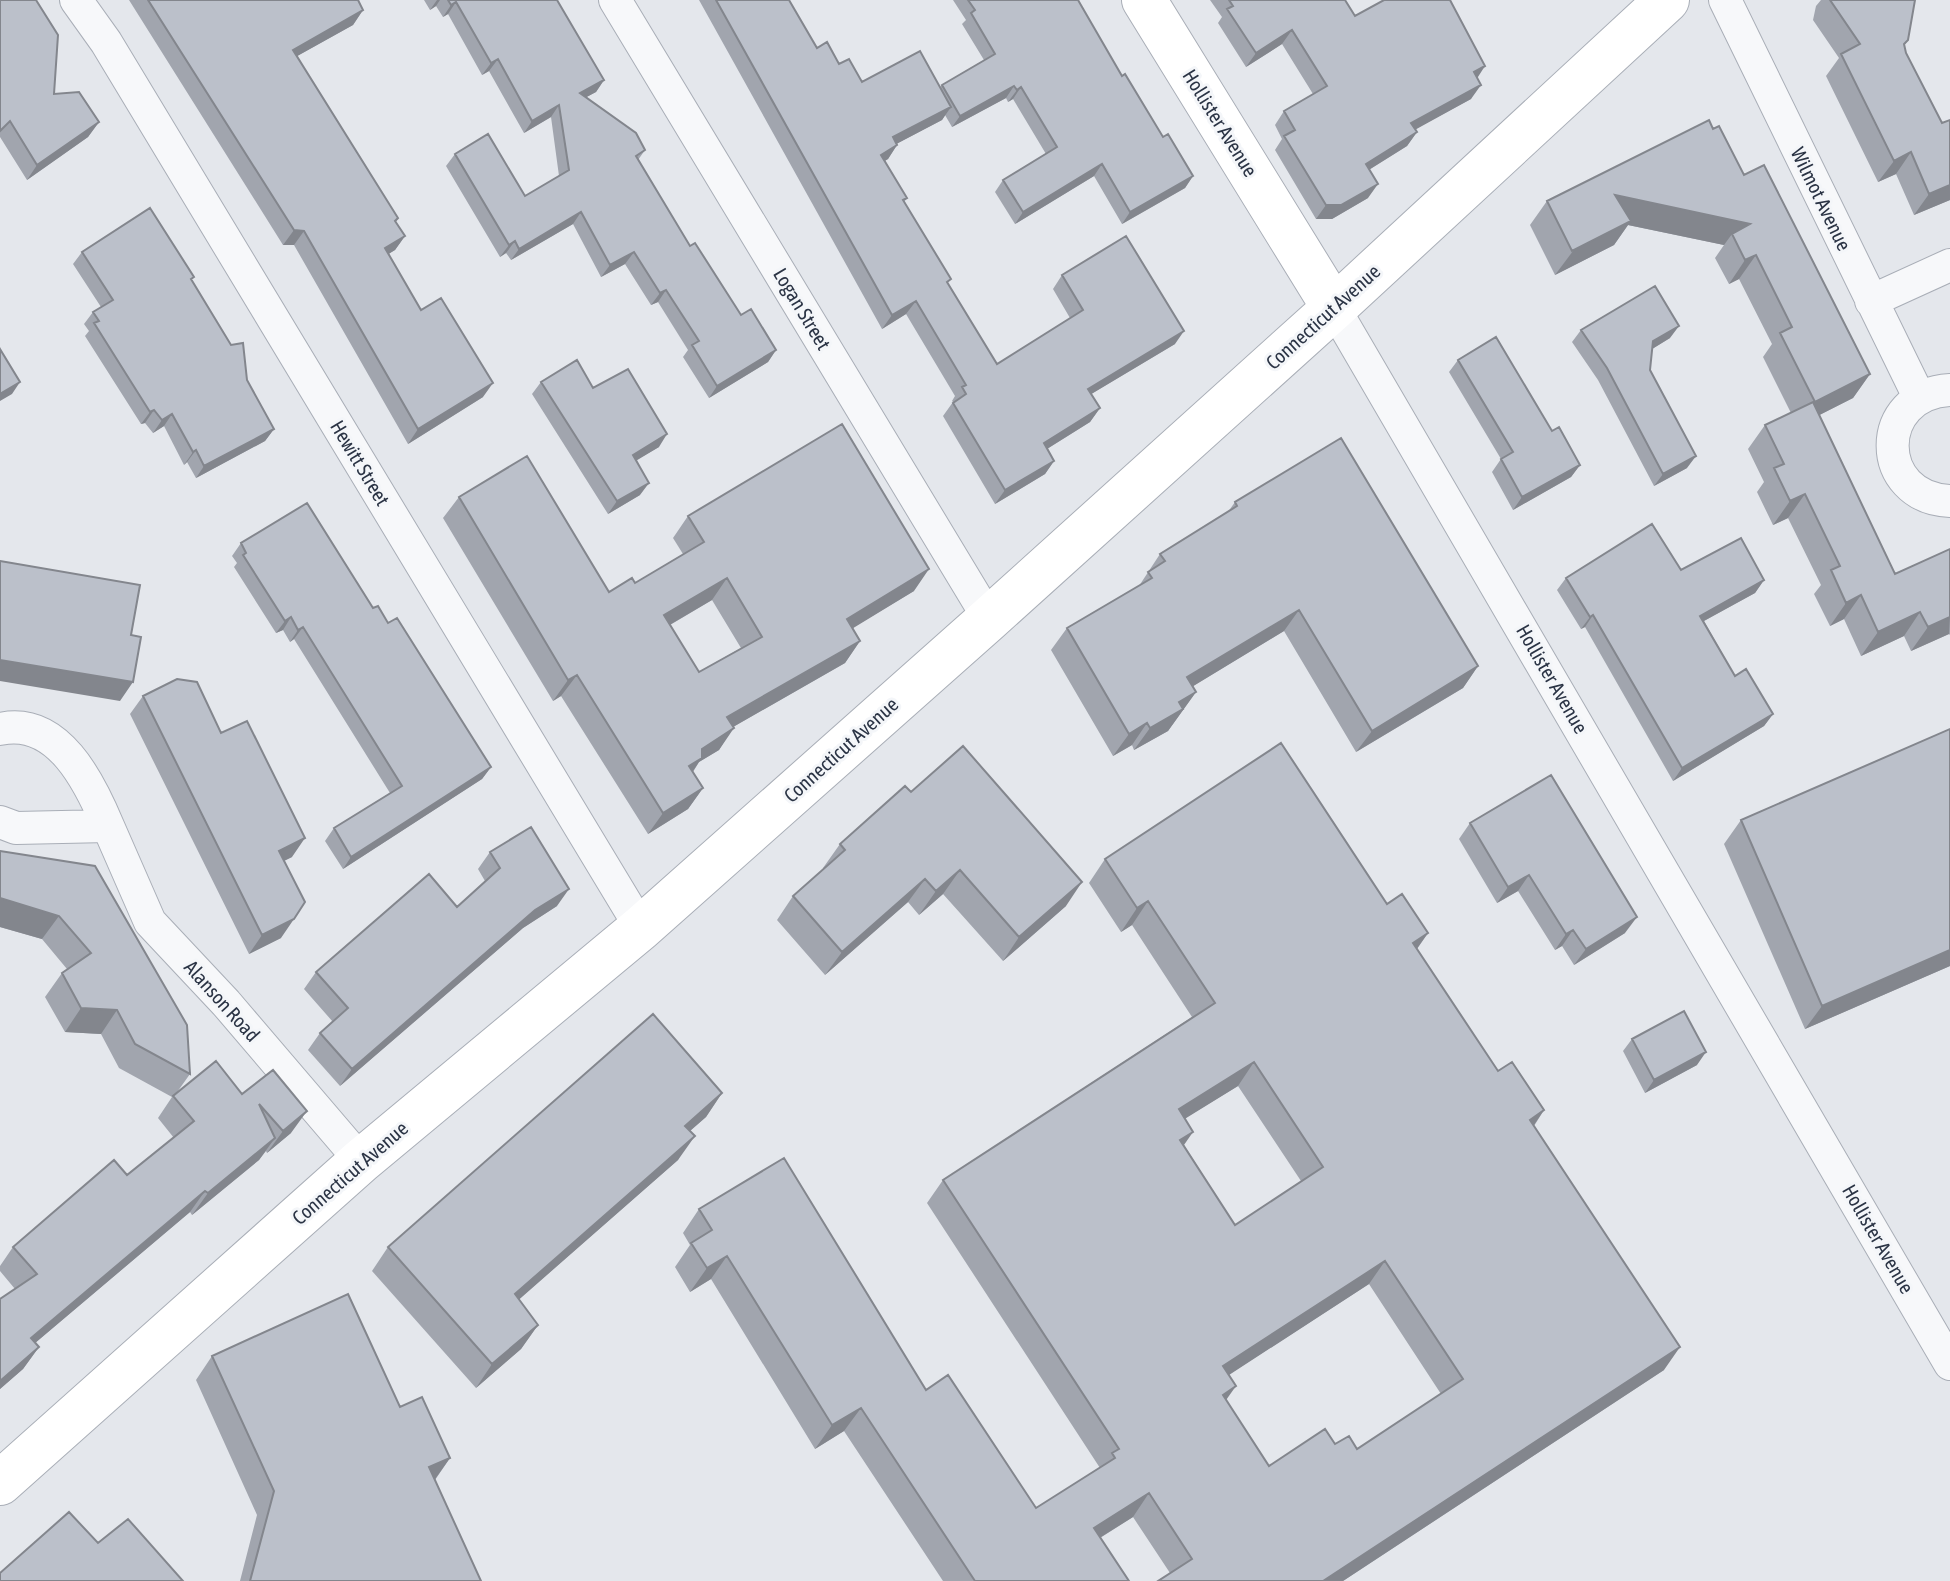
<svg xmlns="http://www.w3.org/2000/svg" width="1950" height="1581" viewBox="0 0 1950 1581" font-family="'Asap Condensed',sans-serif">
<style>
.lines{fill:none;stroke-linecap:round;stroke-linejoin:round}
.street-casing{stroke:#a9aeb7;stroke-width:34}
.secondary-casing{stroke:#a9aeb7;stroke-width:46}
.street{stroke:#f7f8fa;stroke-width:32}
.secondary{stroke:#fff;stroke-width:44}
.wall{fill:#a1a5ae;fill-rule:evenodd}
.shaded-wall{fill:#83868d}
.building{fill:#bbc0ca;stroke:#83868d;stroke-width:2;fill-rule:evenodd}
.labels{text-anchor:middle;stroke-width:6;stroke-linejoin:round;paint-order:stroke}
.street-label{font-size:20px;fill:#2b3445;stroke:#f4f6f9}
</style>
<rect width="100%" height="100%" fill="#e4e7ec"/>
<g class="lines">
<defs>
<path id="street" d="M76,0L106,42L641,928
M615,0L989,619
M1725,0L1919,397
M1871,301L1950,265
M1334,308L1950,1364
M1950,390C1873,394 1874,498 1950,501
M0,729C58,716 90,783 108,826
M0,822L16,828L108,826L150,922L226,1003L361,1161"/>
<path id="secondary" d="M1144,0L1334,308
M0,1483L361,1161L641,928L989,619L1334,308L1667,0"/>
</defs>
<!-- street casing -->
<use href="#street" class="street-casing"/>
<!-- secondary casing -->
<use href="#secondary" class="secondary-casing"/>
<!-- street -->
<use href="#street" class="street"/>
<!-- secondary -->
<use href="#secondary" class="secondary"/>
</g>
<!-- wall -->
<path class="wall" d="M0,0L54,94L99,122L88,137L27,180L0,137Z
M129,0H358L363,10L353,25L297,56L398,218L396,222L405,236L395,250L388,254L421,310L483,397L408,444L294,245H283Z
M424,0H557L604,80L596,92L586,97L645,150L638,160L690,246L741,315L776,350L768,362L709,398L683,357L688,350L658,302L651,305L625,264L601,277L573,224L511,260L506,253L500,257L446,166L455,154L525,196L559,176L551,117L524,133L489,71L482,75L448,14L443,17L436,6L430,10Z
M699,0H789L817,48L862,82L940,87L942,85L984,60L962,24L966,20L953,0H1078L1122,76L1163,137L1193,176L1185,188L1122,224L1094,176L1015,224L995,192L1003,180L1046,154L1013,99L1008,102L1006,98L952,127L945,115L942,120L896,144L897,145L888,159L884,161L907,198L904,202L948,284L997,364L1070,318L1053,289L1062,275L1175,344L1091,394L1100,408L1090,422L1047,449L1054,461L1045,474L995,504L943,416L953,402L952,401L955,396L906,314L882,329Z
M1210,0H1345L1355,16L1477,77L1471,99L1415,129L1417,132L1407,146L1370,169L1368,198L1332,219H1316L1275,150L1282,139L1275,125L1284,111L1313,94L1282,44L1246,67L1218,23L1222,17Z
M1821,0H1915L1908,40L1904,46L1906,53L1942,123L1950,120V200L1914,215L1896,174L1878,182L1826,76L1839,58L1813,20L1816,6Z
M1713,129L1744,175L1870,374L1853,398L1819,415L1895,574L1950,549V635L1949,634L1911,651L1904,636L1861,656L1844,619L1830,626L1814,594L1821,585L1788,518L1773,525L1757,492L1764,482L1748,449L1765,425L1791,413L1763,357L1772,344L1739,279L1729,284L1715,258L1724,245L1628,225L1614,245L1555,275L1530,225L1547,201Z
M82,252L192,280L274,429L265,441L196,478L187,462L184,465L164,426L153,433L145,423L141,424L85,336L89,331L84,324L93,312L101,307L73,264Z
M1581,330L1670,338L1652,349L1650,370L1687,468L1654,486L1598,380L1572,342Z
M1458,360L1580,465L1571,477L1513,510L1492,472L1501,459L1449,372Z
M541,382L593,388L659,447L636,460L640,495L608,514L532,394Z
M459,497L609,592L635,583L683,554L673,538L688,516L914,591L852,628L860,641L845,663L733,727L719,750L699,762L693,772L703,788L688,809L648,834L561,696L553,701L443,518ZM712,600L741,648L699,672L670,625Z
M1235,502L1478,666L1463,688L1356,752L1284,631L1193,686L1196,692L1168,731L1134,750L1132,745L1113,756L1051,650L1067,628L1139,586L1160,554L1228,512Z
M241,543L373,608L388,623L491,767L482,779L343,869L325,841L334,828L390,793L294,639L290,642L283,630L276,633L234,567L237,563L232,556Z
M1681,570L1764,580L1755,593L1704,621L1735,676L1773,714L1764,726L1673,781L1585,627L1581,629L1557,590L1566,578Z
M143,696L221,733L292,857L284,861L281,938L249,954L130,714Z
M1950,729V966L1805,1029L1724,844L1741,820Z
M911,792L1066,906L1003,961L943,894L919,915L908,902L825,975L777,920L793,896L824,869L823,868L840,844Z
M1470,823L1625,933L1574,965L1562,946L1555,950L1518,891L1497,903L1459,839Z
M0,851L95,866L190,1074L175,1095L242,1094L273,1070L291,1133L267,1153L266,1151L259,1160L192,1215L190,1212L35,1343L39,1347L23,1369L0,1389V1299L15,1289L0,1271V1266L13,1247L127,1175L174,1138L158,1118L172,1097L119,1068L101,1034L65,1032L45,997L62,973L67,969L42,939L0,927Z
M490,852L557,906L523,928L340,1086L308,1050L320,1033L333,1022L304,989L316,972L457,907L485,881L478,869Z
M1105,859L1387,904L1428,933L1417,949L1498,1071L1544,1110L1534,1126L1664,1370L1343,1581H1158L1170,1573L1133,1517L1100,1538L1129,1581H943L844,1431L815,1449L711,1279L690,1292L675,1267L690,1245L683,1233L699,1209L926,1390L1036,1508L1100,1468L927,1203L943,1180L1192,1017L1132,925L1121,932L1089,883ZM1238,1086L1301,1181L1235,1225L1184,1145L1185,1118ZM1369,1284L1441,1394L1357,1449L1335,1444L1269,1466L1226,1400L1228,1375Z
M1632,1039L1697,1065L1645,1093L1623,1051Z
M722,1093L706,1117L690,1131L678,1160L519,1299L538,1325L521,1349L476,1388L372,1271L388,1247Z
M212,1356L400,1407L450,1458L435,1480L481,1581H240L257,1515L196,1380Z"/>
<!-- shaded-wall -->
<path class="shaded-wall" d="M437,0H440L436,6L430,10Z
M456,2L448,14L443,17L451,5Z
M363,10L353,25L283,64L293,50Z
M1292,30L1282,44L1246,67L1256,53Z
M498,59L489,71L482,75L491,63Z
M1485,66L1476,80L1474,72Z
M604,80L596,92L572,105L580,93Z
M1481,85L1471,99L1402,137L1411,123Z
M1014,86L1006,98L952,127L960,116Z
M1021,87L1013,99L1008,102L1017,90Z
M559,105L551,117L524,133L532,121Z
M951,107L942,120L883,151L893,137Z
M99,122L88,137L27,180L37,165Z
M1417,132L1407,146L1356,178L1366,164Z
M897,145L888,159L872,169L881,155Z
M1911,152L1896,174L1878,182L1894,161Z
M1102,164L1094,176L1015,224L1023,212Z
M1193,176L1185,188L1122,224L1130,212Z
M1378,184L1368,198L1332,219H1316L1326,205Z
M1950,185V200L1914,215L1929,194Z
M1615,195L1750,224L1732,234L1724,245L1628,225L1614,245L1555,275Z
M581,212L573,224L511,260L519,249Z
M294,230L304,231L294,245H283Z
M405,236L395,250L374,263L385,248Z
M515,241L506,253L500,257L509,245Z
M634,252L625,264L601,277L610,265Z
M1756,255L1739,279L1729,284L1745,260Z
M666,290L658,302L651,305L660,293Z
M916,301L906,314L882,329L892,315Z
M1679,326L1670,338L1644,354L1653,341Z
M1184,331L1175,344L1078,402L1088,389Z
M776,350L768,362L709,398L717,386Z
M1870,374L1853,398L1798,426L1815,402Z
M20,382L12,394L0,401V394Z
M493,383L483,397L408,444L418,429Z
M1100,408L1090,422L1034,457L1044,443Z
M154,410L145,423L141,424L150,412Z
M172,414L164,426L153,433L162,420Z
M274,429L265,441L196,478L204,466Z
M667,434L659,447L624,468L633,455Z
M196,450L187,462L184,465L193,452Z
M1696,456L1687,468L1654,486L1663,474Z
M1054,461L1045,474L995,504L1005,490Z
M1580,465L1571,477L1513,510L1522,497Z
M649,483L640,495L608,514L617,501Z
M1805,494L1788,518L1773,525L1790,501Z
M929,569L914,591L832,641L847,619Z
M727,578L712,600L649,637L664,615Z
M1764,580L1755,593L1691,628L1700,616Z
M1861,595L1844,619L1830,626L1846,603Z
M1299,610L1284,631L1172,699L1187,677Z
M1920,612L1904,636L1861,656L1878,632Z
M1593,615L1585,627L1581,629L1590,617Z
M291,617L283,630L276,633L285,621Z
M1950,617L1949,634L1911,651L1928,627Z
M303,627L294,639L290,642L298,630Z
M860,641L845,663L712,739L727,717Z
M0,660L133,682L120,701L0,681Z
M1478,666L1463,688L1356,752L1372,731Z
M577,675L561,696L553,701L568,680Z
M1196,692L1168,731L1134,750L1150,728L1179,702Z
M1773,714L1764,726L1673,781L1682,768Z
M1147,723L1132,745L1113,756L1129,734Z
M734,728L719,750L699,762L687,780L674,787L702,749Z
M491,767L482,779L343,869L351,857Z
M703,788L688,809L648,834L663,813Z
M305,838L292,857L267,869L279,851Z
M960,870L943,894L919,915L936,891Z
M1529,875L1518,891L1497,903L1508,887Z
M925,879L908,902L825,975L842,952Z
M1082,882L1066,906L1003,961L1019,937Z
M569,889L557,906L523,928L340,1086L352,1069L535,910Z
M0,898L59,916L42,939L0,927Z
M1148,901L1132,925L1121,932L1137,908Z
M1637,917L1625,933L1574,965L1586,949Z
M294,919L281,938L249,954L262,935Z
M1573,930L1562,946L1555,950L1566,934Z
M1428,933L1411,957L1413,943Z
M1950,950V966L1805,1029L1822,1006Z
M81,1008L117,1010L101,1034L65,1032Z
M1706,1052L1697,1065L1645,1093L1654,1080Z
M1254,1062L1238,1086L1162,1133L1179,1109Z
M722,1093L706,1117L668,1150L685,1126Z
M1544,1110L1528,1134L1530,1120Z
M307,1111L291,1133L267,1153L283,1131Z
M1193,1132L1177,1155L1180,1140Z
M695,1136L678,1160L498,1318L515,1294Z
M275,1138L259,1160L192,1215L208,1193Z
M205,1191L190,1212L15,1360L31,1338Z
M727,1256L711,1279L690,1292L707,1268Z
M1385,1261L1369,1284L1206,1390L1223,1366Z
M538,1325L521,1349L476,1388L492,1364Z
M39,1347L23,1369L0,1389V1381Z
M1680,1347L1664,1370L1343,1581H1323Z
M1236,1386L1219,1410L1223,1395Z
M861,1408L844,1431L815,1449L832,1425Z
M450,1458L433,1482L429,1467Z
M1149,1493L1133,1517L1077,1552L1094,1528Z"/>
<!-- building -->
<path class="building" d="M0,0H36L58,35L54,94L79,92L99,122L37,165L10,121L0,131Z
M148,0H358L363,10L293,50L398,218L395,221L405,236L385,248L421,310L441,298L493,383L418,429L304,231L294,230Z
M448,0H557L604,80L580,93L636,133L645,150L636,156L690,246L695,243L741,315L751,309L776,350L717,386L692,345L699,341L666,290L660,293L634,252L610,265L581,212L519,249L515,241L509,245L455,154L488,134L525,196L569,170L559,105L532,121L498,59L491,63L456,2L451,5Z
M716,0H789L817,48L827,42L839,64L849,59L862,82L920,51L951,107L893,137L897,145L881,155L907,198L903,200L951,279L947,282L997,364L1083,310L1062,275L1126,236L1184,331L1088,389L1100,408L1044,443L1054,461L1005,490L953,403L966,394L962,387L966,385L916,301L892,315Z
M968,0H1078L1122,76L1125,74L1163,137L1168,134L1193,176L1130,212L1102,164L1023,212L1003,180L1057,147L1021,87L1017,90L1014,86L960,116L942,85L995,54L971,13L975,10Z
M1229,0H1345L1355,16L1384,0H1450L1485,66L1474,72L1481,85L1411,123L1417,132L1366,164L1378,184L1341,205H1326L1284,136L1295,130L1284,111L1327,86L1292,30L1256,53L1227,9L1233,6Z
M1830,0H1915L1908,40L1904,44L1906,53L1942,123L1950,120V185L1929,194L1911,152L1894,161L1841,54L1860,44Z
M1709,120L1713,129L1719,126L1744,175L1764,165L1870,374L1815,402L1780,333L1792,327L1756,255L1745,260L1732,234L1750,224L1615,195L1631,221L1572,251L1547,201Z
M150,208L194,277L191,279L231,345L243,343L247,380L274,429L204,466L196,450L193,452L172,414L162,420L154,410L150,412L94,323L99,321L93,312L113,300L82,252Z
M1655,286L1679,326L1653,341L1650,370L1696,456L1663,474L1607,368L1581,330Z
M1496,337L1552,431L1559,427L1580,465L1522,497L1501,459L1513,452L1458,360Z
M0,349L20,382L0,394Z
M577,360L593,388L628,369L667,434L633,455L649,483L617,501L541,382Z
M1813,402L1895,574L1950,549V617L1928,627L1920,612L1878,632L1861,595L1846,603L1831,570L1840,566L1805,494L1790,501L1774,468L1784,464L1765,425Z
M842,424L929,569L847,619L860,641L727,717L734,728L702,749V758L689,766L703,788L663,813L577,675L568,680L459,497L527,456L609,592L632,578L635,583L704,542L688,516ZM727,578L762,637L699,672L664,615Z
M1341,438L1478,666L1372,731L1299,610L1187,677L1196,692L1179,702L1183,709L1150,728L1147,723L1129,734L1067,628L1152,578L1148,572L1165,561L1160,554L1237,506L1235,502Z
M307,503L373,608L378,606L388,623L397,618L491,767L351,857L334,828L402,786L303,627L298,630L291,617L285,621L243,555L246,553L241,543Z
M1652,524L1681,570L1741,538L1764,580L1700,616L1735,676L1746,669L1773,714L1682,768L1593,615L1590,617L1566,578Z
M0,561L140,585L131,635L141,637L133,682L0,660Z
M177,679L197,682L221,733L247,721L305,838L279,851L305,902L294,919L262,935L143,696Z
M1950,729V950L1822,1006L1741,820Z
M1281,743L1387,904L1402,894L1428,933L1413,943L1498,1071L1512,1062L1544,1110L1530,1120L1680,1347L1323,1581H1158L1192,1559L1149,1493L1094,1528L1129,1581H975L861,1408L832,1425L727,1256L707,1268L691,1243L712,1230L699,1209L784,1158L926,1390L948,1375L1036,1508L1115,1458L1112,1453L1119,1449L943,1180L1215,1003L1148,901L1137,908L1105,859ZM1254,1062L1323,1167L1235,1225L1180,1140L1193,1132L1179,1109ZM1385,1261L1463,1379L1357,1449L1349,1436L1335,1444L1325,1429L1269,1466L1223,1395L1236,1386L1223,1366Z
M963,746L1082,882L1019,937L960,870L936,891L925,879L842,952L793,896L845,850L840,844L905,786L911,792Z
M1551,775L1637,917L1586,949L1573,930L1566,934L1529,875L1508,887L1470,823Z
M531,827L569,889L535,910L352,1069L320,1033L348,1008L316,972L429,874L457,907L500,868L490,852Z
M0,851L95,866L187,1025L190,1074L135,1044L117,1010L81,1008L62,973L91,953L59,916L0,898Z
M1684,1011L1706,1052L1654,1080L1632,1039Z
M653,1014L722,1093L685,1126L695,1136L515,1294L538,1325L492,1364L388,1247Z
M216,1061L242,1094L273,1070L307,1111L283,1131L259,1104L275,1138L208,1193L205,1191L31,1338L39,1347L0,1381V1299L37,1274L13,1247L114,1160L127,1175L194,1121L173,1096Z
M348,1294L400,1407L422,1397L450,1458L429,1467L481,1581H250L274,1491L212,1356Z
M69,1512L98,1543L128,1519L183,1581H0V1573Z"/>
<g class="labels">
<!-- street labels -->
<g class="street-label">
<text transform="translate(1220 123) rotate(58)" y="7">Hollister Avenue</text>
<text transform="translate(1821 199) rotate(64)" y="7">Wilmot Avenue</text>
<text transform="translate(802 309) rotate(59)" y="7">Logan Street</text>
<text transform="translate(1323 317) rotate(-42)" y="7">Connecticut Avenue</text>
<text transform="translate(360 463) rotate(59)" y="7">Hewitt Street</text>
<text transform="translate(1552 679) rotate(60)" y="7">Hollister Avenue</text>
<text transform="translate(841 750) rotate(-42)" y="7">Connecticut Avenue</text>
<text transform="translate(222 1001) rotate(48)" y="7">Alanson Road</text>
<text transform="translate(350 1173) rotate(-41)" y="7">Connecticut Avenue</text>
<text transform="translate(1878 1239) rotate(60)" y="7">Hollister Avenue</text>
</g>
</g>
</svg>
